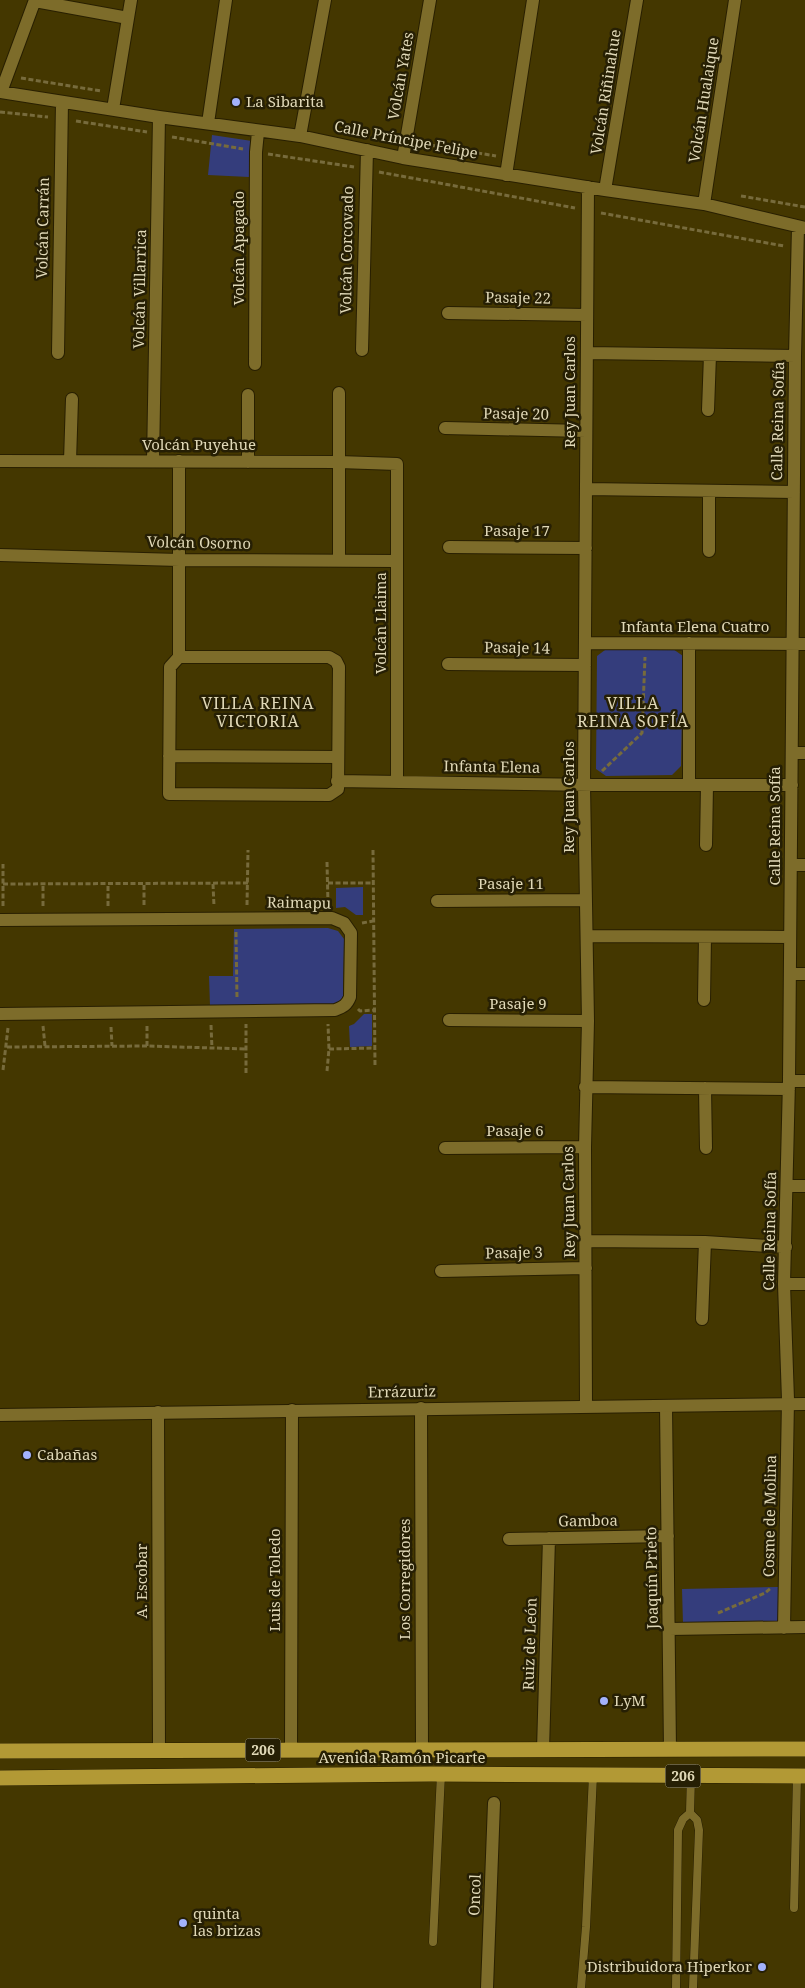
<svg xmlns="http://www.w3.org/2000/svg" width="805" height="1988" viewBox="0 0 805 1988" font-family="'Noto Serif',serif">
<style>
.green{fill:#343d7c}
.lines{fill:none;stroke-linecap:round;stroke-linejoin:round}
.lane-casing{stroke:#281f00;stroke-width:9}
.street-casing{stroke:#281f00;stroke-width:14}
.secondary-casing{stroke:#281f00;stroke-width:14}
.highway-casing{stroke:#281f00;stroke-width:16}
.path{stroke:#776b3c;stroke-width:3;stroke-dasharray:5 2.5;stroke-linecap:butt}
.lane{stroke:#7d6c2a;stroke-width:8}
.street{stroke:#7d6c2a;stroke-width:12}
.secondary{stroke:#7d6c2a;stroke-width:12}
.highway{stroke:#b29935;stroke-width:15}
.poi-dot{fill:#a3b2fd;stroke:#261f04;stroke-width:2}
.labels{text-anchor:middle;stroke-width:5;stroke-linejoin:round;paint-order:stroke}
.shield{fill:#261f04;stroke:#a8a081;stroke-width:1}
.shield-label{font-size:14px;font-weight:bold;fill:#e0d8b7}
.street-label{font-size:15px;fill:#e0d8b7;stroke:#261f04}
.poi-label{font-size:15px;fill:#e0d8b7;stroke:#261f04;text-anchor:start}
.neighbourhood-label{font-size:16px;letter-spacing:1px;fill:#e0d8b7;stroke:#261f04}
</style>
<rect width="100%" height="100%" fill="#443700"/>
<!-- green -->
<path class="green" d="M212,135L252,141L249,177L208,175Z
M673,649L683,656L681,766L672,775L606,776L596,769L597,656L605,650Z
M363,887V915H356L345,907L336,908V888Z
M328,928L338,931L344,939L343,998L333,1006H210L209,976H233L234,929Z
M364,1014H372V1046L350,1047L349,1026L354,1024Z
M778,1587V1624L683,1623L682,1589Z"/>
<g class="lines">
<defs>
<path id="lane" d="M690,1813L697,1820L699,1830L693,1988
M794,1908L797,1776
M433,1942L441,1774
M581,1988L586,1927L593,1775
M676,1988L678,1830L683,1819L690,1813L691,1776"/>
<path id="street" d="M35,1L128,18
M0,92L159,117L300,136L403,158L605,190L704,204L805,228
M1,92L35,0
M113,109L131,0
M208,123L226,0
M300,136L325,0
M403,158L430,0
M506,175L533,0
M605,190L637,0
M704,204L735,0
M448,313L587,315
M362,350L367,150
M58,353L62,102
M587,353L795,356
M255,364L256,152L258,132
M708,410L710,355
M445,428L586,431
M0,461L339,462L397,464V781
M70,461L72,399
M153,461L159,117
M248,462V395
M586,489L794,492
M449,547L586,548
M709,551V491
M0,555L179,560L397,561
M339,560V393
M585,643L805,644
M179,657H329L336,661L339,667L338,789L329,795L169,794L170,667L179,657V461
M448,664L585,665
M792,753H805
M169,756L338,757
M337,781L594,785H792
M689,785V643
M706,845L707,785
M791,865H805
M437,901L585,900
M0,920L332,918L344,923L351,933L350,997C347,1005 343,1007 335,1010L0,1014
M587,936L790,937
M790,974H805
M704,1000L705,937
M449,1020L588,1021
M789,1081H805
M585,1087L789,1089
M705,1088L706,1148
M445,1148L585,1147
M787,1186H805
M586,1241L705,1242L786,1247
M441,1271L586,1268
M784,1284H805
M702,1319L705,1242
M586,1406L585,1147L588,1021L584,785L588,187
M666,1406L670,1750
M421,1408L422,1750
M158,1412L159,1751
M509,1539L668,1536
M784,1628L788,1400L784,1284L789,1081L795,356L798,227
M669,1629L805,1627
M291,1750L292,1410
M543,1750L549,1538
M487,1988L494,1803"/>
<path id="secondary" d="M0,1415L805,1404"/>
<path id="highway" d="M0,1751L805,1749
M0,1778L431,1774L805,1776"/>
</defs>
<!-- lane casing -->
<use href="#lane" class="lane-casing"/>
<!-- street casing -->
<use href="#street" class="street-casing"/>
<!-- secondary casing -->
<use href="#secondary" class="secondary-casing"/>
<!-- highway casing -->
<use href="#highway" class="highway-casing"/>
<!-- path -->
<path class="path" d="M21,78L101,91
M0,112L48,117
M76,121L147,132
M172,137L243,149
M418,143L496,156
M268,154L354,167
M379,172L575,208
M741,196L805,207
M601,213L784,246
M602,771L642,733L645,657
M373,850L375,1066
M327,862L328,904
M328,883H373
M3,884L248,883
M213,884L214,906
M144,905V883
M247,905L248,850
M3,906V864
M43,906V884
M108,906V884
M362,923L373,921
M236,932L237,999
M358,1009L360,1011L374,1010
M211,1025L212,1049
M43,1026L45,1046
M147,1026V1046
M111,1027L112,1046
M7,1047L147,1046L246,1049
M329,1049L374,1048
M3,1070L8,1028
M327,1071L329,1049L328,1024
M246,1073V1024
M718,1613L765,1593L771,1588"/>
<!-- lane -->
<use href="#lane" class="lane"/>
<!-- street -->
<use href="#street" class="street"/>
<!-- secondary -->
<use href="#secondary" class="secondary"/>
<!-- highway -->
<use href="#highway" class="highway"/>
</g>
<!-- markers -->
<g class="poi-dot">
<circle cx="236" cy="102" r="5"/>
<circle cx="27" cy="1455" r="5"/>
<circle cx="604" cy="1701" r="5"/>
<circle cx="183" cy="1923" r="5"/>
<circle cx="762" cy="1967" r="5"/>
</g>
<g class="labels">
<!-- shield labels -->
<g class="shield">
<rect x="245.5" y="1738.5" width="35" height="23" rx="4"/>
<rect x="665.5" y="1764.5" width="35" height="23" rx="4"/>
</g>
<g class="shield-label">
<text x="263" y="1755">206</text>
<text x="683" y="1781">206</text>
</g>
<!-- street labels -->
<g class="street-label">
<text transform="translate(401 76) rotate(-80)" y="5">Volcán Yates</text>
<text transform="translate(606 92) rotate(-81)" y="5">Volcán Riñinahue</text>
<text transform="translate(704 100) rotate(-81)" y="5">Volcán Hualaique</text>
<text transform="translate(406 140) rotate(11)" y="5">Calle Príncipe Felipe</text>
<text transform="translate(43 228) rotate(-89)" y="5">Volcán Carrán</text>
<text transform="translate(239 248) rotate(-90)" y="5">Volcán Apagado</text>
<text transform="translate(347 250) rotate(-89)" y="5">Volcán Corcovado</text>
<text transform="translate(140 289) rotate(-89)" y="5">Volcán Villarrica</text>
<text transform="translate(518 298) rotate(1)" y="5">Pasaje 22</text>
<text transform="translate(570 392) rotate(-90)" y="5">Rey Juan Carlos</text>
<text transform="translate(516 414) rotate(1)" y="5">Pasaje 20</text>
<text transform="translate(778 421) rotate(-89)" y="5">Calle Reina Sofía</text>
<text x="199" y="450">Volcán Puyehue</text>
<text x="517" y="536">Pasaje 17</text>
<text transform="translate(199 543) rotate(1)" y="5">Volcán Osorno</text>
<text transform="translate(381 623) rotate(-90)" y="5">Volcán Llaima</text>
<text x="695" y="632">Infanta Elena Cuatro</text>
<text transform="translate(517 648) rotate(1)" y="5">Pasaje 14</text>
<text transform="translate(492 767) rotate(1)" y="5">Infanta Elena</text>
<text transform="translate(569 797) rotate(-90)" y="5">Rey Juan Carlos</text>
<text transform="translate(775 826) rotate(-90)" y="5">Calle Reina Sofía</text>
<text x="511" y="889">Pasaje 11</text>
<text transform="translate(299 903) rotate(1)" y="5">Raimapu</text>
<text x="518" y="1009">Pasaje 9</text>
<text x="515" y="1136">Pasaje 6</text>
<text transform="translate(569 1202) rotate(-91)" y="5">Rey Juan Carlos</text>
<text transform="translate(770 1231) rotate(-89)" y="5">Calle Reina Sofía</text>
<text transform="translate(514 1253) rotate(-1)" y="5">Pasaje 3</text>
<text transform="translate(402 1392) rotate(-1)" y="5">Errázuriz</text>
<text transform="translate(770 1516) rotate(-89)" y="5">Cosme de Molina</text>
<text transform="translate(588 1521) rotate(-1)" y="5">Gamboa</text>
<text transform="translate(652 1578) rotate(-91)" y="5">Joaquín Prieto</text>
<text transform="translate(405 1579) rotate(-90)" y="5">Los Corregidores</text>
<text transform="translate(275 1580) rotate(-90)" y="5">Luis de Toledo</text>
<text transform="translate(142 1581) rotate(-90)" y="5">A. Escobar</text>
<text transform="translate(530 1644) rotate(-88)" y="5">Ruiz de León</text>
<text x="402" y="1763">Avenida Ramón Picarte</text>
<text transform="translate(475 1895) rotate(-88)" y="5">Oncol</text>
</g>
<!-- poi labels -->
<g class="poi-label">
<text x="246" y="107">La Sibarita</text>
<text x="37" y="1460">Cabañas</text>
<text x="614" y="1706">LyM</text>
<text x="193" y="1919">quinta<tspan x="193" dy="17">las brizas</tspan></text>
<text x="752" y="1972" text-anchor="end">Distribuidora Hiperkor</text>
</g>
<!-- neighbourhood labels -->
<g class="neighbourhood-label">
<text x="258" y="709">VILLA REINA<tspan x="258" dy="18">VICTORIA</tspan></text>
<text x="633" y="709">VILLA<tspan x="633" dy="18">REINA SOFÍA</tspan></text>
</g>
</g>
</svg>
